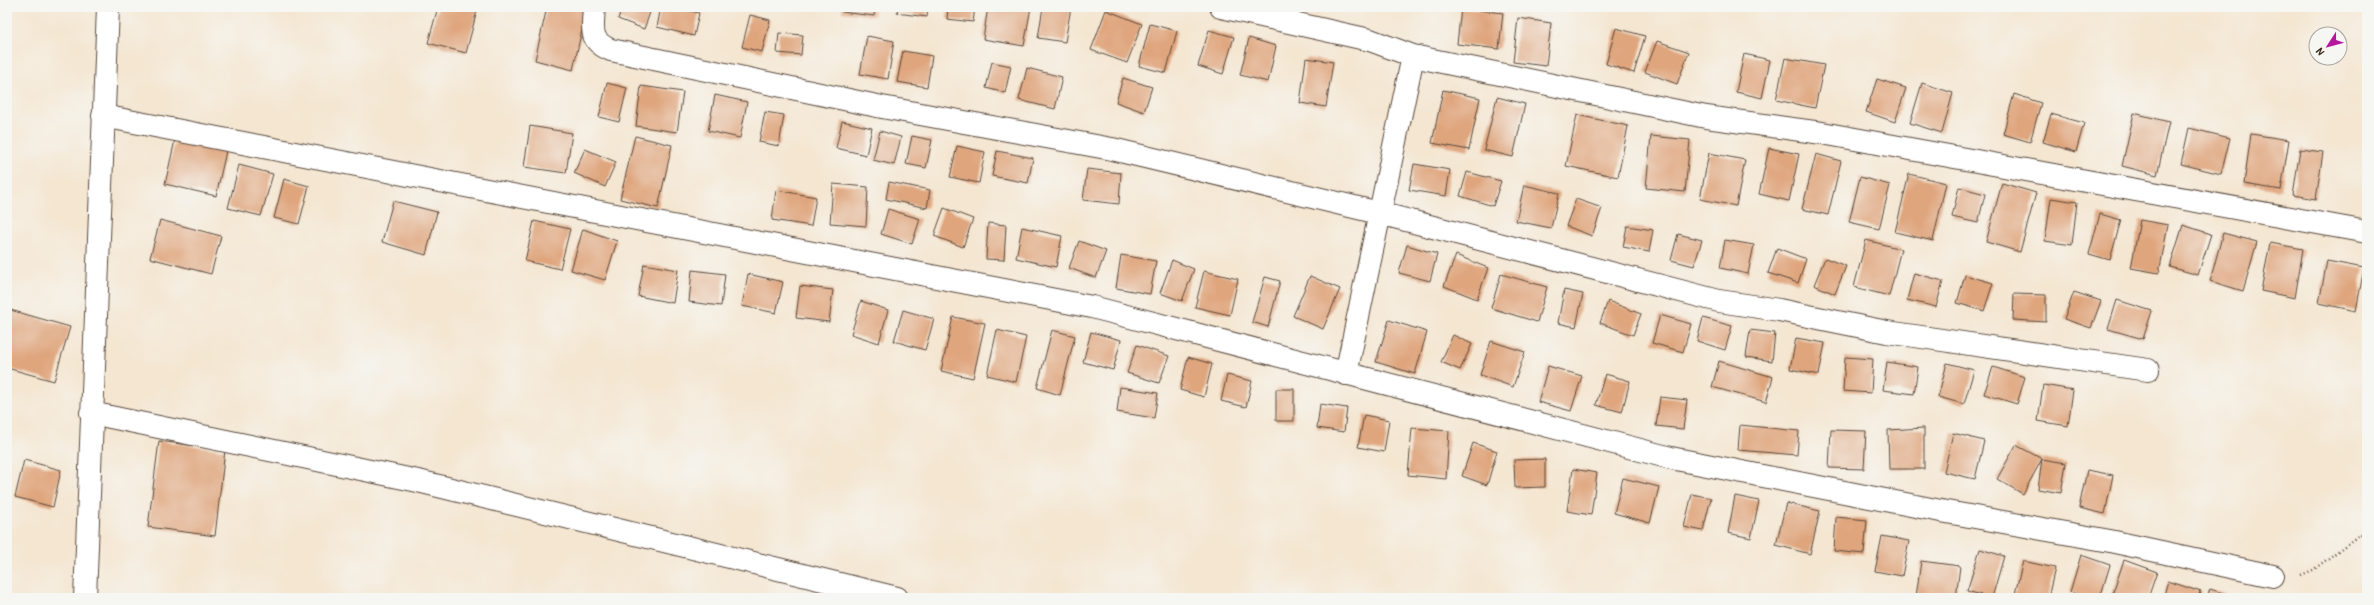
<svg xmlns="http://www.w3.org/2000/svg" width="2374" height="605" viewBox="0 0 2374 605" font-family="'Patrick Hand',sans-serif">
<style>
.building{fill:#dfa57d}
.lines{fill:none;stroke-linecap:round;stroke-linejoin:round}
.minor-casing{stroke:#574639;stroke-width:24}
.path{stroke:#574639;stroke-width:2.5;stroke-dasharray:1 3;stroke-linecap:butt}
.minor{stroke:#fff;stroke-width:22}
</style>
<rect width="100%" height="100%" fill="#f6f6f2"/>
<filter id="ink" filterUnits="userSpaceOnUse"><feTurbulence type="fractalNoise" baseFrequency=".025" numOctaves="2"/><feDisplacementMap in="SourceGraphic" scale="8" xChannelSelector="R" yChannelSelector="G"/><feConvolveMatrix kernelMatrix="1 2 1 2 8 2 1 2 1" color-interpolation-filters="sRGB"/></filter>
<filter id="wash" filterUnits="userSpaceOnUse"><feTurbulence type="fractalNoise" baseFrequency=".012" numOctaves="4" result="noise"/><feDisplacementMap in="SourceGraphic" scale="16" xChannelSelector="R" yChannelSelector="G"/><feGaussianBlur stdDeviation="0.9" result="paint"/><feColorMatrix in="noise" values="0 0 0 0 0 0 0 0 0 0 0 0 0 0 0 0 0 1.4 0 .05"/><feComposite in="paint" operator="in"/></filter>
<g filter="url(#wash)">
<rect width="100%" height="100%" fill="#f4e6d1"/>
<g id="blocks">
<!-- building -->
<path class="building" d="M438,7H478L466,53L428,43Z
M547,7H587L573,70L535,60Z
M622,7H652L644,29L618,19Z
M661,7H674L699,13L694,36L657,27Z
M842,7H875L874,16L842,12Z
M898,7H928L927,17L897,13Z
M948,7H975L973,22L947,19Z
M988,7H1031L1024,46L983,39Z
M1043,7H1071L1065,42L1038,38Z
M1461,8L1503,13L1499,49L1457,44Z
M1106,10L1142,24L1127,63L1091,50Z
M750,15L770,20L762,52L742,47Z
M1518,18L1551,23L1546,66L1513,62Z
M1150,24L1177,31L1166,73L1139,66Z
M1616,28L1645,36L1634,73L1606,64Z
M1209,30L1234,37L1223,74L1198,66Z
M779,33L803,35L801,55L777,53Z
M867,36L894,41L888,79L860,74Z
M1249,38L1276,46L1268,82L1240,75Z
M1657,41L1689,52L1677,84L1645,72Z
M903,51L932,56L927,87L897,82Z
M1744,54L1770,60L1762,98L1736,92Z
M1306,58L1333,62L1326,107L1300,103Z
M1785,58L1824,65L1815,108L1776,100Z
M992,62L1011,66L1005,93L986,88Z
M1027,68L1062,77L1055,109L1019,100Z
M1123,78L1152,87L1144,112L1116,102Z
M1877,79L1906,88L1895,122L1866,112Z
M607,83L627,88L619,122L599,117Z
M1922,83L1953,93L1942,133L1910,123Z
M641,86L683,92L677,132L636,126Z
M1443,90L1480,98L1469,150L1432,143Z
M2014,94L2041,103L2030,142L2003,134Z
M715,95L747,102L740,138L708,131Z
M1497,97L1525,104L1513,157L1484,150Z
M765,112L784,115L779,146L759,142Z
M2134,113L2169,122L2157,175L2122,166Z
M2051,114L2084,123L2076,152L2043,142Z
M1577,115L1628,126L1618,177L1566,166Z
M842,121L872,128L866,155L836,148Z
M530,126L572,133L566,173L524,167Z
M2189,128L2230,138L2221,174L2181,164Z
M880,131L901,137L894,165L873,160Z
M2251,134L2289,140L2281,190L2244,184Z
M635,136L672,145L658,208L620,199Z
M912,136L932,140L926,168L906,164Z
M1651,136L1690,140L1685,192L1646,188Z
M175,140L226,151L216,196L165,184Z
M957,146L985,152L979,183L950,177Z
M1769,148L1799,154L1789,201L1759,194Z
M585,149L616,162L605,187L574,173Z
M2300,149L2323,152L2316,199L2293,195Z
M997,151L1033,158L1028,183L992,176Z
M1709,153L1745,160L1736,206L1700,199Z
M1816,154L1841,161L1828,215L1802,209Z
M1414,164L1450,170L1446,196L1409,190Z
M239,165L273,174L261,216L228,208Z
M1087,169L1121,173L1119,204L1083,200Z
M1467,172L1501,181L1493,206L1460,196Z
M1909,174L1946,183L1933,241L1895,232Z
M1860,177L1890,185L1879,229L1849,222Z
M284,179L309,186L299,224L274,218Z
M889,182L930,190L927,208L886,199Z
M2002,183L2036,193L2020,252L1986,242Z
M833,184L868,187L866,226L830,223Z
M1524,185L1559,193L1551,228L1516,221Z
M1959,187L1985,194L1978,223L1952,217Z
M776,190L816,197L811,226L772,220Z
M2051,198L2077,202L2072,245L2045,241Z
M1576,199L1602,208L1592,236L1566,226Z
M393,201L437,212L426,255L382,242Z
M944,208L973,219L963,247L934,236Z
M888,209L920,219L912,244L881,234Z
M2100,214L2121,220L2110,260L2089,254Z
M160,220L221,236L211,274L150,258Z
M2140,220L2168,225L2159,273L2131,268Z
M534,221L570,229L560,269L525,261Z
M988,223L1006,225L1004,260L986,259Z
M2183,225L2211,234L2198,275L2170,267Z
M1627,226L1653,230L1649,252L1623,247Z
M1022,227L1062,236L1056,267L1016,258Z
M583,229L617,241L605,280L571,270Z
M2223,233L2257,242L2243,291L2210,281Z
M1678,234L1702,240L1694,266L1671,260Z
M1725,240L1754,245L1748,274L1720,268Z
M1866,240L1901,249L1889,296L1854,287Z
M1079,241L1106,251L1096,278L1069,268Z
M2270,243L2303,249L2295,298L2261,291Z
M1407,245L1437,254L1430,281L1399,273Z
M1777,248L1806,259L1798,283L1768,273Z
M1121,255L1156,261L1150,294L1116,288Z
M1456,255L1488,268L1477,299L1444,286Z
M1825,258L1846,266L1835,294L1814,285Z
M1172,260L1194,269L1182,301L1160,293Z
M2327,261L2364,268L2356,311L2319,303Z
M644,264L678,270L673,303L638,296Z
M692,270L725,274L721,306L689,302Z
M1204,271L1238,279L1230,315L1195,307Z
M1914,273L1943,281L1936,307L1907,300Z
M748,274L783,282L776,313L742,306Z
M1501,274L1547,287L1537,322L1491,308Z
M1965,275L1993,283L1984,311L1957,303Z
M1310,276L1340,289L1323,329L1293,316Z
M1265,277L1280,281L1268,327L1252,322Z
M800,286L833,290L829,322L796,318Z
M1564,290L1583,294L1576,327L1558,323Z
M2074,292L2101,301L2091,328L2064,319Z
M2014,294L2046,295V322L2013,320Z
M2117,300L2152,311L2143,339L2108,329Z
M861,301L888,310L879,343L851,334Z
M1608,301L1641,314L1633,335L1600,323Z
M7,309L70,327L54,381L7,368Z
M903,310L934,319L925,350L894,341Z
M1660,315L1691,324L1683,352L1652,343Z
M953,317L985,323L973,378L941,371Z
M1703,318L1732,326L1725,350L1697,341Z
M1389,320L1427,332L1415,374L1376,362Z
M997,330L1026,337L1016,382L987,375Z
M1052,330L1075,336L1060,395L1037,388Z
M1750,330L1775,333L1772,361L1746,357Z
M1091,332L1121,340L1113,370L1083,362Z
M1453,335L1472,344L1460,370L1441,362Z
M1796,338L1825,343L1819,375L1790,369Z
M1491,341L1525,352L1513,387L1480,375Z
M1137,345L1169,356L1159,383L1127,373Z
M1188,357L1212,364L1204,397L1180,390Z
M1845,357L1873,359L1871,393L1843,391Z
M1719,361L1773,377L1766,402L1712,387Z
M1887,362L1918,367L1914,394L1883,390Z
M1947,363L1974,370L1964,404L1938,397Z
M1548,366L1582,376L1571,411L1538,402Z
M1993,367L2025,377L2017,404L1984,394Z
M1605,374L1630,381L1622,412L1596,405Z
M1227,375L1252,381L1246,407L1221,401Z
M2043,385L2073,390L2068,426L2038,421Z
M1120,387L1158,393L1154,418L1117,412Z
M1276,389H1294V421H1276Z
M1660,397L1687,400L1683,429L1656,426Z
M1320,404L1347,408L1344,432L1317,428Z
M1364,415L1389,420L1384,452L1358,447Z
M1740,425L1799,431L1797,455L1738,450Z
M1412,428L1449,431L1446,479L1408,475Z
M1924,428V469H1889L1888,430Z
M1831,430L1866,431L1864,469L1829,468Z
M1953,433L1984,441L1975,479L1944,472Z
M159,441L225,450L215,536L148,527Z
M1473,443L1497,451L1487,485L1462,476Z
M2016,445L2042,459L2066,463L2061,493L2038,489L2042,459L2023,494L1997,479Z
M1545,459V487L1515,488L1514,460Z
M24,460L61,470L53,507L15,497Z
M1573,469L1597,473L1591,515L1567,511Z
M2087,470L2113,475L2105,514L2079,508Z
M1623,478L1659,487L1650,523L1614,513Z
M1692,494L1711,498L1703,531L1684,527Z
M1735,496L1759,501L1751,538L1728,533Z
M1786,503L1820,511L1810,554L1776,545Z
M1836,517L1867,520L1864,554L1834,551Z
M1882,536L1909,541L1902,576L1875,571Z
M1980,549L2004,556L1992,598L1967,591Z
M2081,555L2110,565L2100,598H2088L2070,592Z
M2124,560L2157,572L2148,598H2111Z
M1921,561L1960,566L1956,598L1916,597Z
M2023,561L2055,568L2048,598H2014Z
M2168,581L2201,592L2199,598H2163Z
M2210,589L2238,598H2207Z"/>
</g>
</g>
<g filter="url(#ink)">
<use href="#blocks" fill-opacity="0" stroke="#574639" stroke-width="1"/>
<g class="lines">
<defs>
<path id="minor" d="M594,7C593,28 588,41 611,50L882,107L1112,149L1379,213L1719,301L1779,310L1887,332L2148,370
M1221,7L1370,40L1413,56L1706,117L1822,133L2367,232
M103,116L1092,307L1671,458L1941,511L2110,541L2273,576
M1346,374L1413,56
M91,413L418,481L897,598
M85,598L108,7"/>
</defs>
<!-- minor casing -->
<use href="#minor" class="minor-casing"/>
<!-- path -->
<path class="path" d="M2301,575L2313,570L2367,529"/>
<!-- minor -->
<use href="#minor" class="minor"/>
</g>
</g>
<!-- margin -->
<rect width="2374" height="605" fill="none" stroke="#f6f6f2" stroke-width="24"/>
<!-- north arrow -->
<g transform="translate(2328 46) rotate(234)"><circle r="19" fill="#f6f6f2" stroke="#aba49d"/>
<path d="M0-3L7 15L0 10L-7 15Z" fill="#b5179e"/>
<text y="-6" font-size="11" font-weight="bold" text-anchor="middle" fill="#3b2a1e">N</text>
</g>
</svg>
